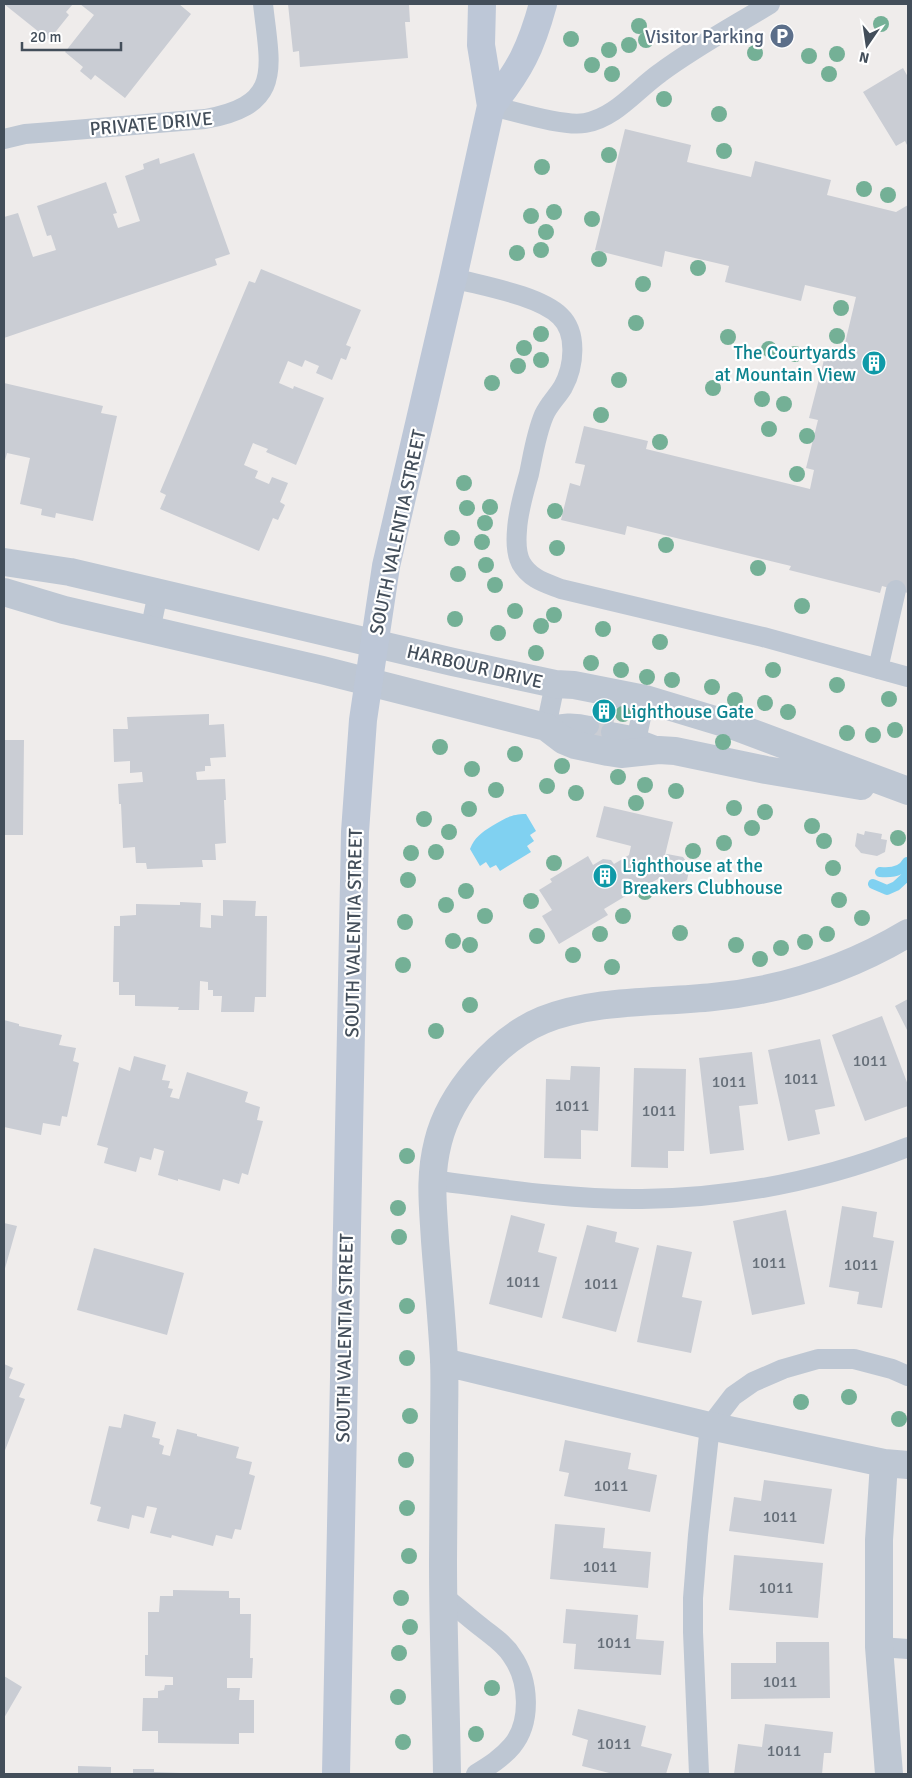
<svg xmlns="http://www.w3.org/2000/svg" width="912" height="1778" viewBox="0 0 912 1778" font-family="Signika,sans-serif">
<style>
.water{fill:#80d1f1}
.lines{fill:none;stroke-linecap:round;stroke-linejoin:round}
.stream{stroke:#80d1f1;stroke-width:10}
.building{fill:#cacdd4}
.lane{stroke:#bec7d3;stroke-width:20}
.street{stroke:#bec7d3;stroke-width:28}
.secondary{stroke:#bdc7d7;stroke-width:28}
.tree{fill:#74b096}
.labels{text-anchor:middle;stroke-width:4.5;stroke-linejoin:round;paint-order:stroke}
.number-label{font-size:16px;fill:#656e78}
.service-label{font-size:19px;fill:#4e5e75;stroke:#fff;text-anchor:end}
.street-label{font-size:19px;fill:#434e5a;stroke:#fff}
.culture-label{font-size:19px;fill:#0d838f;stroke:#fff;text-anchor:start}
</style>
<rect width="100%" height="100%" fill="#efeceb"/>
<!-- water -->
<path class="water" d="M526,814L536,831L530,835L534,841L527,846L531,852L500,871L496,865L490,868L486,862L480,866L470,849C475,837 481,833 492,826C505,819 510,814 526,814Z"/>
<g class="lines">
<!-- stream -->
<path class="stream" d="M880,872C890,873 902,872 907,862
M873,884L887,890L896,886L908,875"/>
</g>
<!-- building -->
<path class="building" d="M4,4H73L66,12L69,15L49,40Z
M80,4H179L191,14L125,98L95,75L91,80L80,71L83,67L65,52L94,15Z
M288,4L409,5L410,22H405L408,58L300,67L299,51L293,52Z
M903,68L908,77V147L905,141L896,146L863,92Z
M625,129L691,145L687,162L751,177L755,161L831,180L827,195L896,212L908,205V593L882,586L880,593L789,570L791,566L627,526L625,535L561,520L570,483L580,486L585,465L575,463L584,426L648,441L646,449L810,489L814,470L806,468L818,420L809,418L825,356L841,360L856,297L805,285L801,301L725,282L729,266L665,251L662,267L595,250Z
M194,153L230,254L215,259L217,265L4,338V217L18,213L33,257L56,250L51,235L47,236L37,206L106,182L117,213L113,214L118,228L140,221L125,176L144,169L143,164L159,158L160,164Z
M261,269L361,310L346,345L351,347L346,360L341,358L332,380L316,373L319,366L305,360L302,367L288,361L279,383L293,389L294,386L324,398L296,465L266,452L268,449L253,443L244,465L258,471L255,478L269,484L272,477L288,483L280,502L285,505L278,520L273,518L259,551L160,509L166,495L160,492L249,281L255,283Z
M4,383L103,406L101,413L117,416L93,521L56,513L55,518L41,515L42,509L20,504L30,458L7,453L4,464Z
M603,703L609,705L613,710L611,716L615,717L608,744L586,739L593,712H596L597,706Z
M209,714V725L224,724L226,757L210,758L211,766H205V771L196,772L197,780L225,779L226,800H224L226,843L215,844L216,860H202L203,867L147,869L146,863H136L135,847L123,848L121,804H119L118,784L143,782L142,772L130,773V761L114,762L113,729H128L127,717Z
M4,740H24L23,835H4Z
M604,806L673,822L665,855L667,854L683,857L690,867L687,880L676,886L660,883L658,879L645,886L644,885L604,909L608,915L559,944L542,916L552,910L539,890L552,882L550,879L588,856L593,865L603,859L611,860L614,864L629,855L631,846L596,837Z
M865,831L882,834L881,839L887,840L885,852L877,856L861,853L855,846L857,833L864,835Z
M223,900L256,901L255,916H267L266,997H255L254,1012H221L222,996H213V990H208V982L200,981L199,1010H178L179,1007L135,1006V995H119V982H113L114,926H120V916L136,915V904L180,905V902L201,903L200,927L211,928V915L223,916Z
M908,999V1032L895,1006Z
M882,1016L908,1085V1106L865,1121L832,1035Z
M4,1020L19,1024V1026L62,1035L59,1045L76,1048L73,1061L79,1063L67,1117L62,1116L60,1126L43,1123L41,1135L4,1127Z
M820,1039L835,1106L815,1110L820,1134L788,1141L768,1050Z
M752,1052L758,1104L739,1106L744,1150L710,1154L699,1058Z
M134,1056L166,1065L162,1080L170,1081L168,1088L173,1089L170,1097L179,1099L187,1072L248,1092L245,1102L260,1107L257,1120L263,1121L248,1175L242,1173L239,1184L223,1179L220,1191L178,1179V1181L158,1175L164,1151L154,1148L151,1160L140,1157L136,1172L104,1163L108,1148L97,1145L119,1067L130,1071Z
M571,1066L600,1067L598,1131L581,1130V1159L544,1158L546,1079L570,1080Z
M634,1068L686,1069L684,1151H668V1168L631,1167Z
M842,1206L877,1212L873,1237L894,1241L882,1308L857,1304L859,1292L829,1287Z
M786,1210L805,1304L752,1315L733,1221Z
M511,1215L545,1224L538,1252L557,1257L542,1318L489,1304Z
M4,1223L17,1226L4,1272Z
M587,1225L617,1232L615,1242L639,1248L616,1332L562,1318Z
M657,1245L692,1252L682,1297L702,1301L691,1353L637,1342Z
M94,1248L184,1273L167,1335L77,1310Z
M4,1364L13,1368L9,1378L25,1384L19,1397L25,1399L4,1453Z
M124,1414L156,1422L152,1437L160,1439L159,1444L164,1446L162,1454L170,1456L177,1429L197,1434V1436L239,1447L236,1458L252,1462L249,1474L255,1476L241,1530L235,1529L232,1539L216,1535L213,1546L172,1535L171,1538L150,1533L157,1508L147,1506L144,1518L132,1515L129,1529L97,1521L101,1507L90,1504L109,1426L121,1428Z
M565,1440L631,1453L628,1469L657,1475L650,1512L564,1496L569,1473L559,1471Z
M764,1480L832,1489L824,1544L729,1531L734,1497L761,1501Z
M555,1524L605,1528L603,1548L651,1552L648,1588L550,1579Z
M734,1555L823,1563L818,1618L729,1610Z
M173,1590L229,1591V1598H240V1614H251L250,1658H253L252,1678H227V1688H240L239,1700H254V1733H239V1744L158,1743V1731H142L143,1698H158V1691L164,1690L165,1685H173V1677L145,1676V1655H148V1612H159L160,1596H173Z
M566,1609L638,1615L636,1639L664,1641L661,1675L574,1669L576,1644L563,1643Z
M776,1642H829L830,1698L731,1699V1663H776Z
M4,1676L22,1687L4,1718Z
M578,1709L646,1726L641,1746L672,1754L666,1774H613L582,1766L588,1740L572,1735Z
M765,1724L833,1732L831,1753H824L822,1774H734L738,1744L762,1747Z
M78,1766L111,1767V1774H78Z
M133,1769H154V1772L181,1773V1774H133Z"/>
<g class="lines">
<!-- lane -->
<path class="lane" d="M491,106C514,111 563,127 585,123C615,118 636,90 660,73C695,47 734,26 770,4
M4,139L25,134L51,132L205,119C284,105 270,68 263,4
M453,278C482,286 538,295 560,316C578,333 574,367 563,387C557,397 549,404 544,415C536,434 533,455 529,474C524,492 518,511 517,530C516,541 516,553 521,563C530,579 546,583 561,589L763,637L908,677
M150,631L158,593
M878,669L896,590
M555,684L546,727C562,723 574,722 589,726
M611,732L627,735L661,748
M634,750L645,699
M431,1180C501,1189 571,1200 642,1199C733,1198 824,1180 908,1147
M443,1596C456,1606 468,1617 481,1627C492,1636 505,1644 512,1656C529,1680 532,1722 512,1746C502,1758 489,1766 476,1774
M879,1647L908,1649
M699,1774L693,1632V1598L698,1535L710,1426L733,1396L753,1382L783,1369L818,1359H854L892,1369L908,1376"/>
<!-- street -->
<path class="street" d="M4,562L70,572L453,662L555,684L574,685L645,699L731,725L908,791
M4,592L64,610L322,670L546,727L563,740L575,745L608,752L621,754L659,750L675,751L766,770L861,786
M444,1362L710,1426L884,1463L908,1465
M884,1463L879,1540V1647L889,1774
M447,1774C446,1703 443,1632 443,1561C443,1518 444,1474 444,1431C444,1407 445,1383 444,1360C442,1320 438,1281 435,1241C433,1206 429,1177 438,1142C450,1093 497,1039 543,1020C597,999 657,1003 713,997C783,990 848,969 908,933"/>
<!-- secondary -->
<path class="secondary" d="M491,106C520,70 531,48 543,4
M336,1774L355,832L363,720L386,566L453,278L491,106L481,45L482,4"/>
</g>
<!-- trees -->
<g class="tree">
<circle cx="881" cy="24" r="8"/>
<circle cx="639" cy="26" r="8"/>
<circle cx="571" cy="39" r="8"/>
<circle cx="646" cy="40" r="8"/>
<circle cx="629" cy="45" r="8"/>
<circle cx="609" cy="50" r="8"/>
<circle cx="755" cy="53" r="8"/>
<circle cx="837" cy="54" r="8"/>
<circle cx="809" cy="56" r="8"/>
<circle cx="592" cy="65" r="8"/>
<circle cx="612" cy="74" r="8"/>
<circle cx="829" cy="74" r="8"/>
<circle cx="664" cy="99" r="8"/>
<circle cx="719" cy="114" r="8"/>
<circle cx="724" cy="151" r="8"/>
<circle cx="609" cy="155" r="8"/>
<circle cx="542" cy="167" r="8"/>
<circle cx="864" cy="189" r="8"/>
<circle cx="888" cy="195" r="8"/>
<circle cx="554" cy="212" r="8"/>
<circle cx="531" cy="216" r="8"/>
<circle cx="592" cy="219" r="8"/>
<circle cx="546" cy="232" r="8"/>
<circle cx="541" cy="250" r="8"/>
<circle cx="517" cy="253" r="8"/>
<circle cx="599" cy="259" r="8"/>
<circle cx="698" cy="268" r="8"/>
<circle cx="643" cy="284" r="8"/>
<circle cx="841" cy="308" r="8"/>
<circle cx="636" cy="323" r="8"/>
<circle cx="541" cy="334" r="8"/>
<circle cx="837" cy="336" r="8"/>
<circle cx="728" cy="337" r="8"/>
<circle cx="524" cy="348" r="8"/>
<circle cx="769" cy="349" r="8"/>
<circle cx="795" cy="354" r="8"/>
<circle cx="541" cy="360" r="8"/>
<circle cx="518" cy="366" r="8"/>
<circle cx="619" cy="380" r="8"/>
<circle cx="492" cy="383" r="8"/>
<circle cx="713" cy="388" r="8"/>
<circle cx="762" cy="399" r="8"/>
<circle cx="784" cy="404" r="8"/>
<circle cx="601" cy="415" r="8"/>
<circle cx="769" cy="429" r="8"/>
<circle cx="807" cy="436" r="8"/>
<circle cx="660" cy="442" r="8"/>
<circle cx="797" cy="474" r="8"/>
<circle cx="464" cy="483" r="8"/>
<circle cx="490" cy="507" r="8"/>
<circle cx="467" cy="508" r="8"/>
<circle cx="555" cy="511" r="8"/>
<circle cx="485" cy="523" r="8"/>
<circle cx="452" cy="538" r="8"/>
<circle cx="482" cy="542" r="8"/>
<circle cx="666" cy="545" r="8"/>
<circle cx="557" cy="548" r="8"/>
<circle cx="486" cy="565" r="8"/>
<circle cx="758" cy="568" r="8"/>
<circle cx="458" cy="574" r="8"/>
<circle cx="495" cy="585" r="8"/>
<circle cx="802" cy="606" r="8"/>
<circle cx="515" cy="611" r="8"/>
<circle cx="554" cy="615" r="8"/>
<circle cx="455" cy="619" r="8"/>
<circle cx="541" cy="626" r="8"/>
<circle cx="603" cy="629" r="8"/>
<circle cx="498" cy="633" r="8"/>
<circle cx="660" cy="642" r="8"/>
<circle cx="536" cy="653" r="8"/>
<circle cx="591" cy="663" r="8"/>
<circle cx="621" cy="670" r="8"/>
<circle cx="773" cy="670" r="8"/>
<circle cx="647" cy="677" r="8"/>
<circle cx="672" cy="680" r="8"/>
<circle cx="837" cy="685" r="8"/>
<circle cx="712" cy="687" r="8"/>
<circle cx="889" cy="699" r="8"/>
<circle cx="735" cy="700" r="8"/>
<circle cx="765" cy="703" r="8"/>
<circle cx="788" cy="712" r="8"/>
<circle cx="623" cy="714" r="8"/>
<circle cx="895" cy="730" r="8"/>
<circle cx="847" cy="733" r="8"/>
<circle cx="873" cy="735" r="8"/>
<circle cx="723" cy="742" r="8"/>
<circle cx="440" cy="747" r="8"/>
<circle cx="515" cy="754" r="8"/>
<circle cx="562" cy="766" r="8"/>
<circle cx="472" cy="769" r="8"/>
<circle cx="618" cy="777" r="8"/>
<circle cx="645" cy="785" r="8"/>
<circle cx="547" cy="786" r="8"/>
<circle cx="496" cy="790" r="8"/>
<circle cx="676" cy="791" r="8"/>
<circle cx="576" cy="793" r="8"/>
<circle cx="636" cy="803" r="8"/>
<circle cx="734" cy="808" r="8"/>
<circle cx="469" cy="809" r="8"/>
<circle cx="765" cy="812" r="8"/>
<circle cx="424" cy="819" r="8"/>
<circle cx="812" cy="826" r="8"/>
<circle cx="752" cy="828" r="8"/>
<circle cx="449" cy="832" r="8"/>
<circle cx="898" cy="838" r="8"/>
<circle cx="824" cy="841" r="8"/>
<circle cx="724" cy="843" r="8"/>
<circle cx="693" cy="851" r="8"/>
<circle cx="436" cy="852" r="8"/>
<circle cx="411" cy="853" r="8"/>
<circle cx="554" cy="863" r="8"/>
<circle cx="833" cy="868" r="8"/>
<circle cx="408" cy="880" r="8"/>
<circle cx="466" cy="891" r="8"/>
<circle cx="645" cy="892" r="8"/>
<circle cx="839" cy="900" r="8"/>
<circle cx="531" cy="901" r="8"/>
<circle cx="446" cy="905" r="8"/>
<circle cx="485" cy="916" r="8"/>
<circle cx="623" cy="916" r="8"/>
<circle cx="862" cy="918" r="8"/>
<circle cx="405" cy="922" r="8"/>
<circle cx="680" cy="933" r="8"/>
<circle cx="600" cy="934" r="8"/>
<circle cx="827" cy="934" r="8"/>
<circle cx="537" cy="936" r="8"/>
<circle cx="453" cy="941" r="8"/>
<circle cx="805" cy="942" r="8"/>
<circle cx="470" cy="945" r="8"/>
<circle cx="736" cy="945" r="8"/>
<circle cx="781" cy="948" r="8"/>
<circle cx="573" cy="955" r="8"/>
<circle cx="760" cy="959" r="8"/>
<circle cx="403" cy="965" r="8"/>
<circle cx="612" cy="967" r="8"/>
<circle cx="470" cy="1005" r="8"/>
<circle cx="436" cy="1031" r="8"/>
<circle cx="407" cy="1156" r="8"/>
<circle cx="398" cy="1208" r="8"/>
<circle cx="399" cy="1237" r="8"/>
<circle cx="407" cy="1306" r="8"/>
<circle cx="407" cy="1358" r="8"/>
<circle cx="849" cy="1397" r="8"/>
<circle cx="801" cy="1402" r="8"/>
<circle cx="410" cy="1416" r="8"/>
<circle cx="899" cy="1419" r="8"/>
<circle cx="406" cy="1460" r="8"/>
<circle cx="407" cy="1508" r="8"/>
<circle cx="409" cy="1556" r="8"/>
<circle cx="401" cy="1598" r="8"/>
<circle cx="410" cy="1627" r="8"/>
<circle cx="399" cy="1653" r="8"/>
<circle cx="492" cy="1688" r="8"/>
<circle cx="398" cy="1697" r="8"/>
<circle cx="476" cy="1734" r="8"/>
<circle cx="403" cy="1742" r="8"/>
</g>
<!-- icons -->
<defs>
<symbol id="parking-disc" viewBox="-11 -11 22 22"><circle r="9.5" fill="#5c6f8a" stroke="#fff"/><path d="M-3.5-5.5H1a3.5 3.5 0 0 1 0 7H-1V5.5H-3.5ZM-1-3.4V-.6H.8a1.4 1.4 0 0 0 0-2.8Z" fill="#fff"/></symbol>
<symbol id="building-disc" viewBox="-11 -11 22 22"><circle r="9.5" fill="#0f9aa8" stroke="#fff"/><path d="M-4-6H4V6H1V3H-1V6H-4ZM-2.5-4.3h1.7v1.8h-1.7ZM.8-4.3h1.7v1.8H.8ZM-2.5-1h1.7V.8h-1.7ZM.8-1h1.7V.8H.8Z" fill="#fff"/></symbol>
</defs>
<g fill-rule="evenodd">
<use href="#parking-disc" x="768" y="22" width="28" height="28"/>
<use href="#building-disc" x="860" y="349" width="28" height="28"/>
<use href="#building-disc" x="590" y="697" width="28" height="28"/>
<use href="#building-disc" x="591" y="862" width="28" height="28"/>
</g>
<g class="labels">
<!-- number labels -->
<g class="number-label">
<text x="870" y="1066">1011</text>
<text x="801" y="1084">1011</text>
<text x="729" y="1087">1011</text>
<text x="572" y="1111">1011</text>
<text x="659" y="1116">1011</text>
<text x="769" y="1268">1011</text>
<text x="861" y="1270">1011</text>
<text x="523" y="1287">1011</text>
<text x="601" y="1289">1011</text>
<text x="611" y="1491">1011</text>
<text x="780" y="1522">1011</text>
<text x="600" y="1572">1011</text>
<text x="776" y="1593">1011</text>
<text x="614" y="1648">1011</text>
<text x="780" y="1687">1011</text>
<text x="614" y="1749">1011</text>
<text x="784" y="1756">1011</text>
</g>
<!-- service labels -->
<g class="service-label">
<text x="764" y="43">Visitor Parking</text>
</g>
<!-- street labels -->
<g class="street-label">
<text transform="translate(151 123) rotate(-5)" y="7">PRIVATE DRIVE</text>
<text transform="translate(397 532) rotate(-78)" y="7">SOUTH VALENTIA STREET</text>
<text transform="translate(475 666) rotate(13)" y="7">HARBOUR DRIVE</text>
<text transform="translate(353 933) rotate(-89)" y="7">SOUTH VALENTIA STREET</text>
<text transform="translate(344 1338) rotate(-89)" y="7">SOUTH VALENTIA STREET</text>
</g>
<!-- culture labels -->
<g class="culture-label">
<text x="856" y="359" text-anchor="end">The Courtyards<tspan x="856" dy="22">at Mountain View</tspan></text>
<text x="622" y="718">Lighthouse Gate</text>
<text x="622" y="872">Lighthouse at the<tspan x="622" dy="22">Breakers Clubhouse</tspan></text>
</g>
</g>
<!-- border -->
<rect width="912" height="1778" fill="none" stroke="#434e5a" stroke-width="10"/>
<!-- north arrow -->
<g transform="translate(867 45) rotate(193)" stroke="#ffffff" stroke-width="4" paint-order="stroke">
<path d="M0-4L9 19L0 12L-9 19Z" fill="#434e5a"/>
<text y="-8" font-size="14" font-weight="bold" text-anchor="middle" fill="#434e5a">N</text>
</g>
<!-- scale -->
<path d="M22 42v8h99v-8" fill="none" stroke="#434e5a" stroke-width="2.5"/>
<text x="30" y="42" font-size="15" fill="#434e5a" stroke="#ffffff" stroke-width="4" paint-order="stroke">20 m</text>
</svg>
